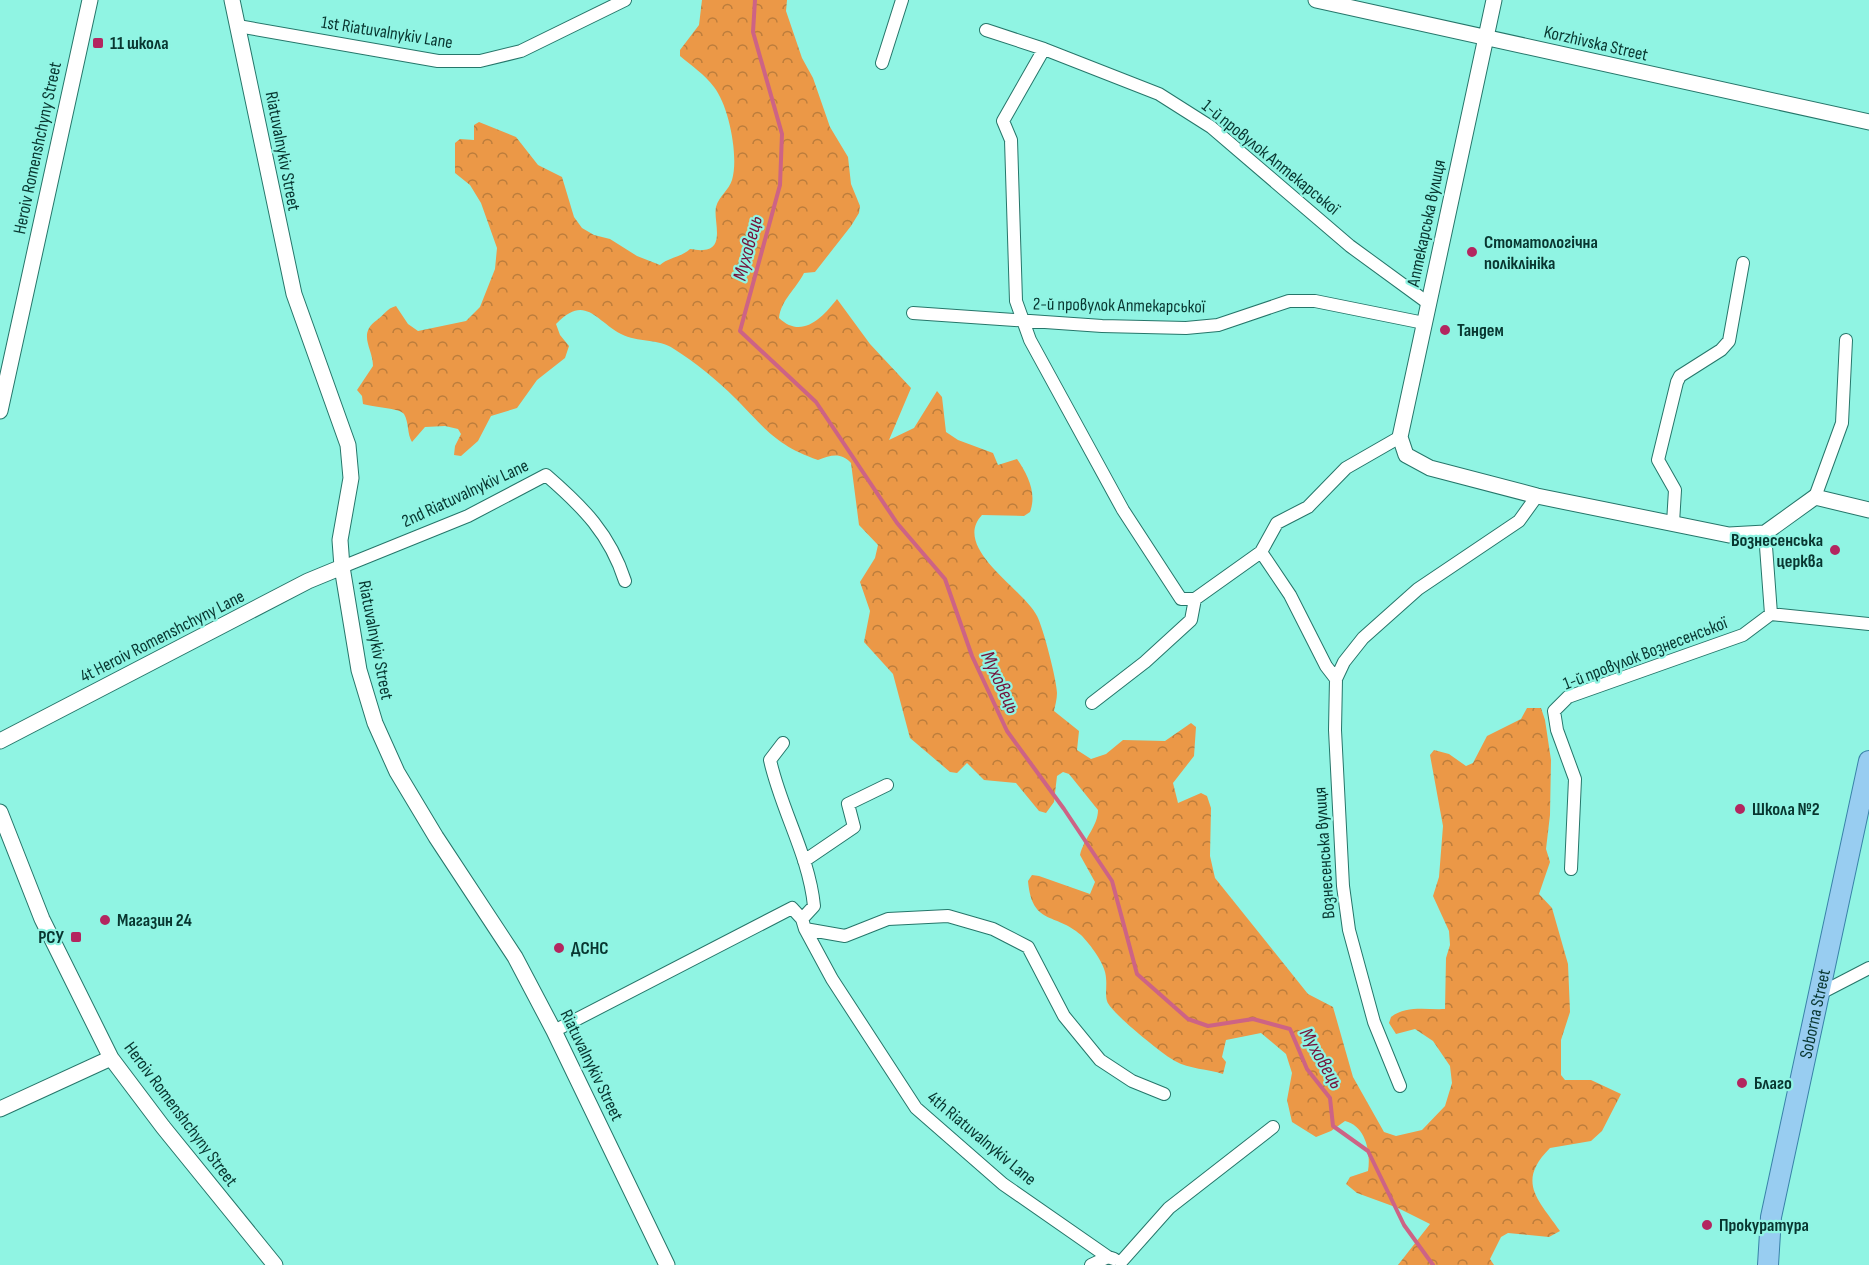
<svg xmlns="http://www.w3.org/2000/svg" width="1869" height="1265" viewBox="0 0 1869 1265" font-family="'Sofia Sans Condensed',sans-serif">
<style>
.forest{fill:url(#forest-crowns)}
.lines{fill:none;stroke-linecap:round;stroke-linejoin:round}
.stream{stroke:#cd6385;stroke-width:4}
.minor-casing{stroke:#26766a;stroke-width:14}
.tertiary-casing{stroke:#26766a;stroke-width:17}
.primary-casing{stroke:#3982a8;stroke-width:22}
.minor{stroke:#fff;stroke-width:12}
.tertiary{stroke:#fff;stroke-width:15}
.primary{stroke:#98cdf1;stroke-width:20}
.poi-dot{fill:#b3265f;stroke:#90f4e3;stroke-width:2}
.labels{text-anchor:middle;stroke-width:4.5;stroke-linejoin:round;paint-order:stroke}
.street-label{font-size:18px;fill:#083630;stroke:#90f4e3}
.poi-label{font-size:18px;font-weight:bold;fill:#083630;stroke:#90f4e3;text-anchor:start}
.water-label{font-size:20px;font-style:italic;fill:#75133c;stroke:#90f4e3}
</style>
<defs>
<pattern id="forest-crowns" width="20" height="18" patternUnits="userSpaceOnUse" patternTransform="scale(1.5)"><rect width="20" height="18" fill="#eb9847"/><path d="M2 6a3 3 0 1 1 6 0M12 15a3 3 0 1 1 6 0" fill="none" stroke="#bc7d3c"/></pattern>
</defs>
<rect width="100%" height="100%" fill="#90f4e3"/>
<!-- forest -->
<path class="forest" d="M702,0H787L786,11L802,58L813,78L830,127L848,157L851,184L860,206L859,213L851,226L815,272L804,273C796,289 781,300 779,318C802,340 823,317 837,299L870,344L911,388L889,440L914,428L937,391L942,397L946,432L958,440L993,453L998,465L1017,459C1028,475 1037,493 1030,512L1024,516L982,515C951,548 1024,589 1037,616C1043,627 1057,681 1057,693C1057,699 1055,706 1054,711L1079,731L1077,750L1091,759L1106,754L1123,740L1165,741L1191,723L1196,727L1194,756L1173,783L1178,803L1201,793L1207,796L1211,808L1210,856L1215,878L1308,994L1333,1007L1353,1077L1384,1132L1396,1136L1422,1130L1445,1106L1452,1083L1450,1066L1433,1041L1415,1029L1396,1034L1389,1023L1391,1017C1407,1005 1426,1010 1445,1009L1446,958L1450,945L1449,931L1433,896L1439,877L1443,826L1430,755L1434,750L1449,754L1466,766L1473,763L1487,736L1521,719L1527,708H1541L1545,720L1551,760L1550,815L1546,849L1550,862L1539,894L1552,908L1568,964L1570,1012L1561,1040V1075L1565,1080H1591L1621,1094L1602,1131L1591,1141L1550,1148C1516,1182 1538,1199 1560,1231L1549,1237L1508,1233L1501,1237L1490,1259L1494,1265H1398L1430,1224L1398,1208L1357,1193L1346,1184L1350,1177L1368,1171C1371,1153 1366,1126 1345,1121L1331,1131L1316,1137L1292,1122L1287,1100L1292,1073L1286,1054L1261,1033L1226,1040L1222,1057L1226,1062L1223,1074C1208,1069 1189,1069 1175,1061C1162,1054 1110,1012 1107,1001C1105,994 1107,986 1106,978C1106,965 1090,944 1081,935C1055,912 1032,926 1028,881L1032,875L1039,876L1090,894L1095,882L1080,855C1084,838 1098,826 1098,810L1069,774L1063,772L1057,776L1054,802L1046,813L1039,811L1016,783L984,780L967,763L957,773L950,772L910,738L893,674L864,642L870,611L860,582L875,558L878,545L859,525L851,463C841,452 831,455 818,460C775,445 766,429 735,398C718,381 695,362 674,349C658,338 638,343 621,334C594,319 585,294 556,324L560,335L569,346L565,358L537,380L517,408L491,416L478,441L461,456L454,455L455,446L461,434L458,429L445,426L425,427L412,442C407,434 409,422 404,414C400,408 372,407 363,404L362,396L357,390L373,366C373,348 357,334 377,320C385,314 386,309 396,306L408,324L418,331L466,321L480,307L495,269L497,248L481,203L470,185L455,173V143L460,139L474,140V125L479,122L516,137L538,165L562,177L574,217L582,228L594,235L610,239L637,256L660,265C669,257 682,257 690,249C695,249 699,251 703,250C726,249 713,220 716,207C719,196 729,190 732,180C739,157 729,106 714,87C704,74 692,66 680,56V50L699,25Z"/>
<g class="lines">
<!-- stream -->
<path class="stream" d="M755,0L753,32L782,134L780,185L740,331L816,402L897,523L945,579L972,656L1007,731L1064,809L1112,881L1137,974L1188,1019L1208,1026L1253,1019L1290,1029L1307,1069L1330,1098L1333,1126L1368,1151L1404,1225L1433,1265"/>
<defs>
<path id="minor" d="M238,26L438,61H480L521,51L625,0
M986,30L1044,49L1159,94L1211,127L1350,246L1428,303
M1044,49L1003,121L1011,140L1016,301L1030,340L1123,510L1181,599H1195
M882,63L902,0
M913,313L1102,326L1186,328L1218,325L1289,301H1315L1424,323
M1815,497L1842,423L1846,340
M1673,523L1675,490L1658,460L1677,382L1680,376L1721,350L1729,341L1743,263
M1765,533L1771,614
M1261,552L1277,523L1308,507L1346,468L1400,437
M342,567L468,516L546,475C583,507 610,534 625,581
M1092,703L1145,662L1191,620L1195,599L1261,552L1290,595L1326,666L1336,679
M783,743L770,760C781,810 809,855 814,906L802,919L805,929L845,936L888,919L948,916L993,929L1028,947L1064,1016L1100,1060L1132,1081L1164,1094
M804,861L854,827L848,804L887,785
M1571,869L1575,779L1557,730L1554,711L1568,697L1743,635L1771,614L1869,624
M805,929L832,979L916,1108L1003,1184L1108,1257
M1817,995L1869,968
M554,1031L792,908L802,919
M1400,1086L1374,1022L1349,930L1343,886L1335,730L1336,679L1344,662L1363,638L1418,589L1519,521L1537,496
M1121,1262L1169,1208L1273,1127
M1091,1265L1108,1257L1114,1259"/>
<path id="tertiary" d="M232,0L294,294L348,445L351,478L340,540L342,567L359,670L375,723L397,772L436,837L515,957L554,1031L667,1265
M1316,0L1869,122
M1494,0L1400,437L1406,455L1430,468L1537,496L1729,535L1765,533L1815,497L1869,510
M0,411L90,0
M0,741L308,581L342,567
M0,812L42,919L111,1058L163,1127L275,1265
M0,1109L111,1058"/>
<g id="primary">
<path id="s1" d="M1768,1265L1771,1217L1869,761"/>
</g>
</defs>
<!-- minor casing -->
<use href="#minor" class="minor-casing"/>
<!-- tertiary casing -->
<use href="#tertiary" class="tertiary-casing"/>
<!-- primary casing -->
<use href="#primary" class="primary-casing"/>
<!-- minor -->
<use href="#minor" class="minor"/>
<!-- tertiary -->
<use href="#tertiary" class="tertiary"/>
<!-- primary -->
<use href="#primary" class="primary"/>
</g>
<!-- markers -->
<g class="poi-dot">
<rect x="92" y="37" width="12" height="12" rx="3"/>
<circle cx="1472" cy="252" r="6"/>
<circle cx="1445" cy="330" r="6"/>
<circle cx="1835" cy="550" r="6"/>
<circle cx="1740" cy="809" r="6"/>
<circle cx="105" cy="920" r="6"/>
<rect x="70" y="931" width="12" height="12" rx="3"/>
<circle cx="559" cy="948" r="6"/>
<circle cx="1742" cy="1083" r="6"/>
<circle cx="1707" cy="1225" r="6"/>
</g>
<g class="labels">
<!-- street labels -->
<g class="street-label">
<text transform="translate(387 32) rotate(9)" y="6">1st Riatuvalnykiv Lane</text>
<text transform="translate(1596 43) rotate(13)" y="6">Korzhivska Street</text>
<text transform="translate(37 148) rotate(-78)" y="6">Heroiv Romenshchyny Street</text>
<text transform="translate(283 151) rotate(79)" y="6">Riatuvalnykiv Street</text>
<text transform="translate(1271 157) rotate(39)" y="6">1-й провулок Аптекарської</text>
<text transform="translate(1426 223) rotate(-78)" y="6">Аптекарська вулиця</text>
<text transform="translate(1119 305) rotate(1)" y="6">2-й провулок Аптекарської</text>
<text transform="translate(465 493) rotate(-25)" y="6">2nd Riatuvalnykiv Lane</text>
<text transform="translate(162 636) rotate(-27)" y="6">4t Heroiv Romenshchyny Lane</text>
<text transform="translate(376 640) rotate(79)" y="6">Riatuvalnykiv Street</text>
<text transform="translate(1645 653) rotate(-21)" y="6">1-й провулок Вознесенської</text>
<text transform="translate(1324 853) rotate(-94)" y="6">Вознесенська вулиця</text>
<text dy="6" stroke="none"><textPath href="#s1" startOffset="256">Soborna Street</textPath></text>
<text transform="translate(592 1065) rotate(64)" y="6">Riatuvalnykiv Street</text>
<text transform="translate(181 1114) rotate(53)" y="6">Heroiv Romenshchyny Street</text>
<text transform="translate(982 1138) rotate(40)" y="6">4th Riatuvalnykiv Lane</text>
</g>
<!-- poi labels -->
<g class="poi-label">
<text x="110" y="49">11 школа</text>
<text x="1484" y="248">Стоматологічна<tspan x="1484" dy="21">поліклініка</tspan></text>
<text x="1457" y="336">Тандем</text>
<text x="1823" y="546" text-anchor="end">Вознесенська<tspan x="1823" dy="21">церква</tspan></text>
<text x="1752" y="815">Школа №2</text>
<text x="117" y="926">Магазин 24</text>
<text x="64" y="943" text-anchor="end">РСУ</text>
<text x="571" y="954">ДСНС</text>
<text x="1754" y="1089">Благо</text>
<text x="1719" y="1231">Прокуратура</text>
</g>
<!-- water labels -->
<g class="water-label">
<text transform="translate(747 248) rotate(-75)" y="7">Муховець</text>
<text transform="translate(1001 682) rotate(65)" y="7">Муховець</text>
<text transform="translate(1322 1058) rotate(60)" y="7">Муховець</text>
</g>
</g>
</svg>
